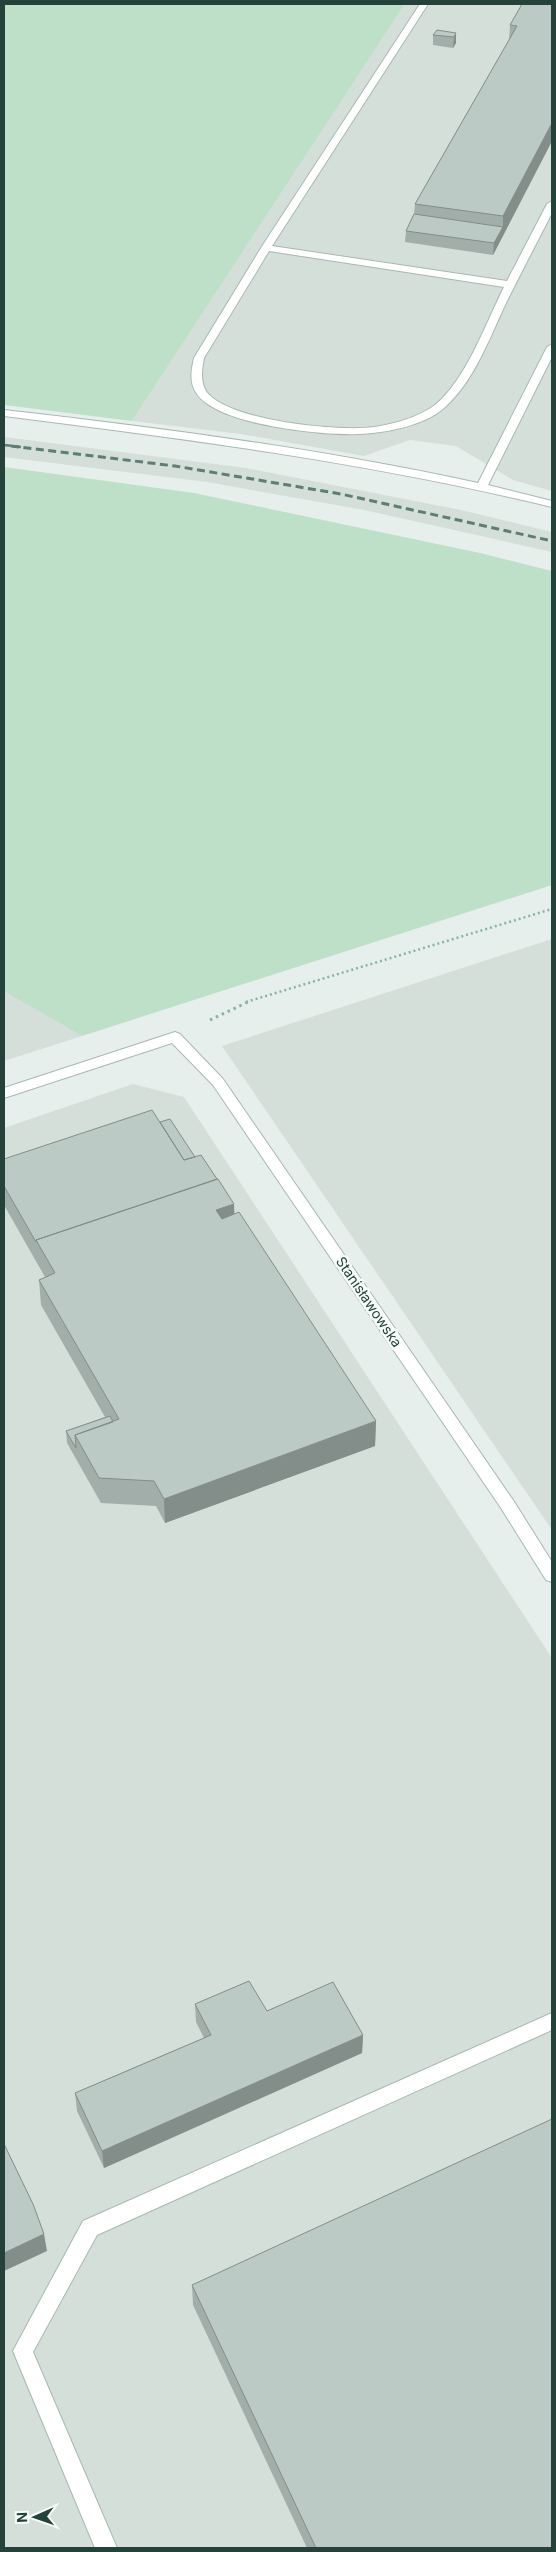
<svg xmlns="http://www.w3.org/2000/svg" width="556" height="2552" viewBox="0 0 556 2552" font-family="Inter,sans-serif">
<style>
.built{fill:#d4dfda}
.green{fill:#bfe0c8}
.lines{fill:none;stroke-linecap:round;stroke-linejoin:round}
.service-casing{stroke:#a8b8b2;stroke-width:2}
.minor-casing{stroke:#a8b8b2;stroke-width:2}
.path-far1{stroke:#86b3a5;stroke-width:2.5;stroke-dasharray:2 3;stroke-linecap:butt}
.path{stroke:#86b3a5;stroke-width:3;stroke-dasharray:2.5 4;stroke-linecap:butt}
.service{fill:#fff;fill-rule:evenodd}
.minor{fill:#fff;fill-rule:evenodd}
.rail-far1{stroke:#5f7d75;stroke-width:2.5;stroke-dasharray:7 3;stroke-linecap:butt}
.rail{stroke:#5f7d75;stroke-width:3;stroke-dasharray:8 4.5;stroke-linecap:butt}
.wall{fill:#a1aea9}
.shaded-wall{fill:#838d89}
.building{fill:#bbcac4;stroke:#838d89}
.labels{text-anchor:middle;stroke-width:5;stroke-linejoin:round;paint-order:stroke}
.street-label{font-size:14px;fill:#24423a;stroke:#f7fbf9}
</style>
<rect width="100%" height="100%" fill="#e6efeb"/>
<!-- built -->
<path class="built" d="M405,4H552V491L513,480L456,446L410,440L364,456L241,434L132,421Z
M4,437L246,468L461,510L552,532V552L364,510L207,482L4,457Z
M552,939V1530L222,1046Z
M4,990L82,1036L4,1061Z
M133,1084L184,1097L552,1658V2548H4V1128Z"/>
<!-- green -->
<path class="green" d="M4,4H405L132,421L4,405Z
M4,467L194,493L480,553L552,571V885L82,1036L4,991Z"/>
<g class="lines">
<defs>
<path id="service" d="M420,4H428L272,246L507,281L547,204L552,201V213C537,242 522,271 507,301C490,336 475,381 444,408C424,426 385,433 359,434C323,436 218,425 197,394C189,383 191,371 194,358L261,248ZM269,251L504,287C486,323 466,380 435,405C419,417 394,424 374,427C341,432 226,421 206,391C200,381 202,369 204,358Z
M552,344V357L488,485L552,501V507C371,463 188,439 4,416V410C163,428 321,449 478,483L547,347Z
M552,2013V2030L97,2235L33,2352L117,2548H95L13,2351L83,2221Z"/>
<path id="minor" d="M175,1032L180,1034L223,1079L513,1500L552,1562V1582L546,1580L501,1508L213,1085L172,1043L4,1098V1088Z"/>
</defs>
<!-- service casing -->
<use href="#service" class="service-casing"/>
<!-- minor casing -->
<use href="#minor" class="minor-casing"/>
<!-- path-far1 -->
<path class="path-far1" d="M246,1002L552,909"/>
<!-- path -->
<path class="path" d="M210,1020L250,1001"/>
<!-- service -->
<use href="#service" class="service"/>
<!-- minor -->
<use href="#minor" class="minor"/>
<!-- rail-far1 -->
<path class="rail-far1" d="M4,445L21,447"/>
<!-- rail -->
<path class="rail" d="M11,446L175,466L341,494L552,541"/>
</g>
<!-- wall -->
<path class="wall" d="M552,4V141L493,255L405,242L406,231L414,214L415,204L509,41L510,25Z
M456,33V43L453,48L433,45V35Z
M160,1122L195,1157L376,1421L375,1446L165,1523L156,1506L101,1503L67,1443L66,1431L105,1417L41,1305L39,1280L45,1277L4,1205V1159Z
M195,2004L267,2011L363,2035L362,2053L104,2168L77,2111L75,2093L204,2038L196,2022Z
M192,2285L552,2548H307L193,2305Z"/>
<!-- shaded-wall -->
<path class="shaded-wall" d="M456,33V43L453,48L454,37Z
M552,123V141L493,255L494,243L503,227V216Z
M234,1204L235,1227L216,1223V1210Z
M376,1421L375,1446L165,1523L164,1499Z
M363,2035L362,2053L104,2168L102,2151Z
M44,2234L47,2251L4,2271V2253Z"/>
<!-- building -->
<path class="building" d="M522,4H552V123L503,216L415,204L517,26L510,25Z
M437,30L456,33L454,37L433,35Z
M414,214L503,227L494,243L406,231Z
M152,1110L184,1160L201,1155L217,1179L36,1240V1242L4,1186V1159Z
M170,1119L195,1157L184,1160L160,1122Z
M218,1179L234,1204L216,1210L222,1219L239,1212L376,1421L164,1499L154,1481L99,1478L75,1435L119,1419L39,1280L55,1273L36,1240Z
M110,1416L113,1422L75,1435L76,1448L66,1431Z
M249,1981L267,2011L333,1982L363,2035L102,2151L75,2093L211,2035L195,2004Z
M552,2119V2548H316L192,2285Z
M4,2144L33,2204L44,2234L4,2253Z"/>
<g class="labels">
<!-- street labels -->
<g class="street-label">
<text transform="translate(369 1302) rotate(56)" y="5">Stanisławowska</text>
</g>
</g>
<!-- border -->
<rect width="556" height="2552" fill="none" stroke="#24423a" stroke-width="10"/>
<!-- north arrow -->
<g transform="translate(35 2517) rotate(268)" stroke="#f7fbf9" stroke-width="4" paint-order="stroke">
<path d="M0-4L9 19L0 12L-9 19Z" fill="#24423a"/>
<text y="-8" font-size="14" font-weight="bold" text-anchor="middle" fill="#24423a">N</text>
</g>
</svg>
